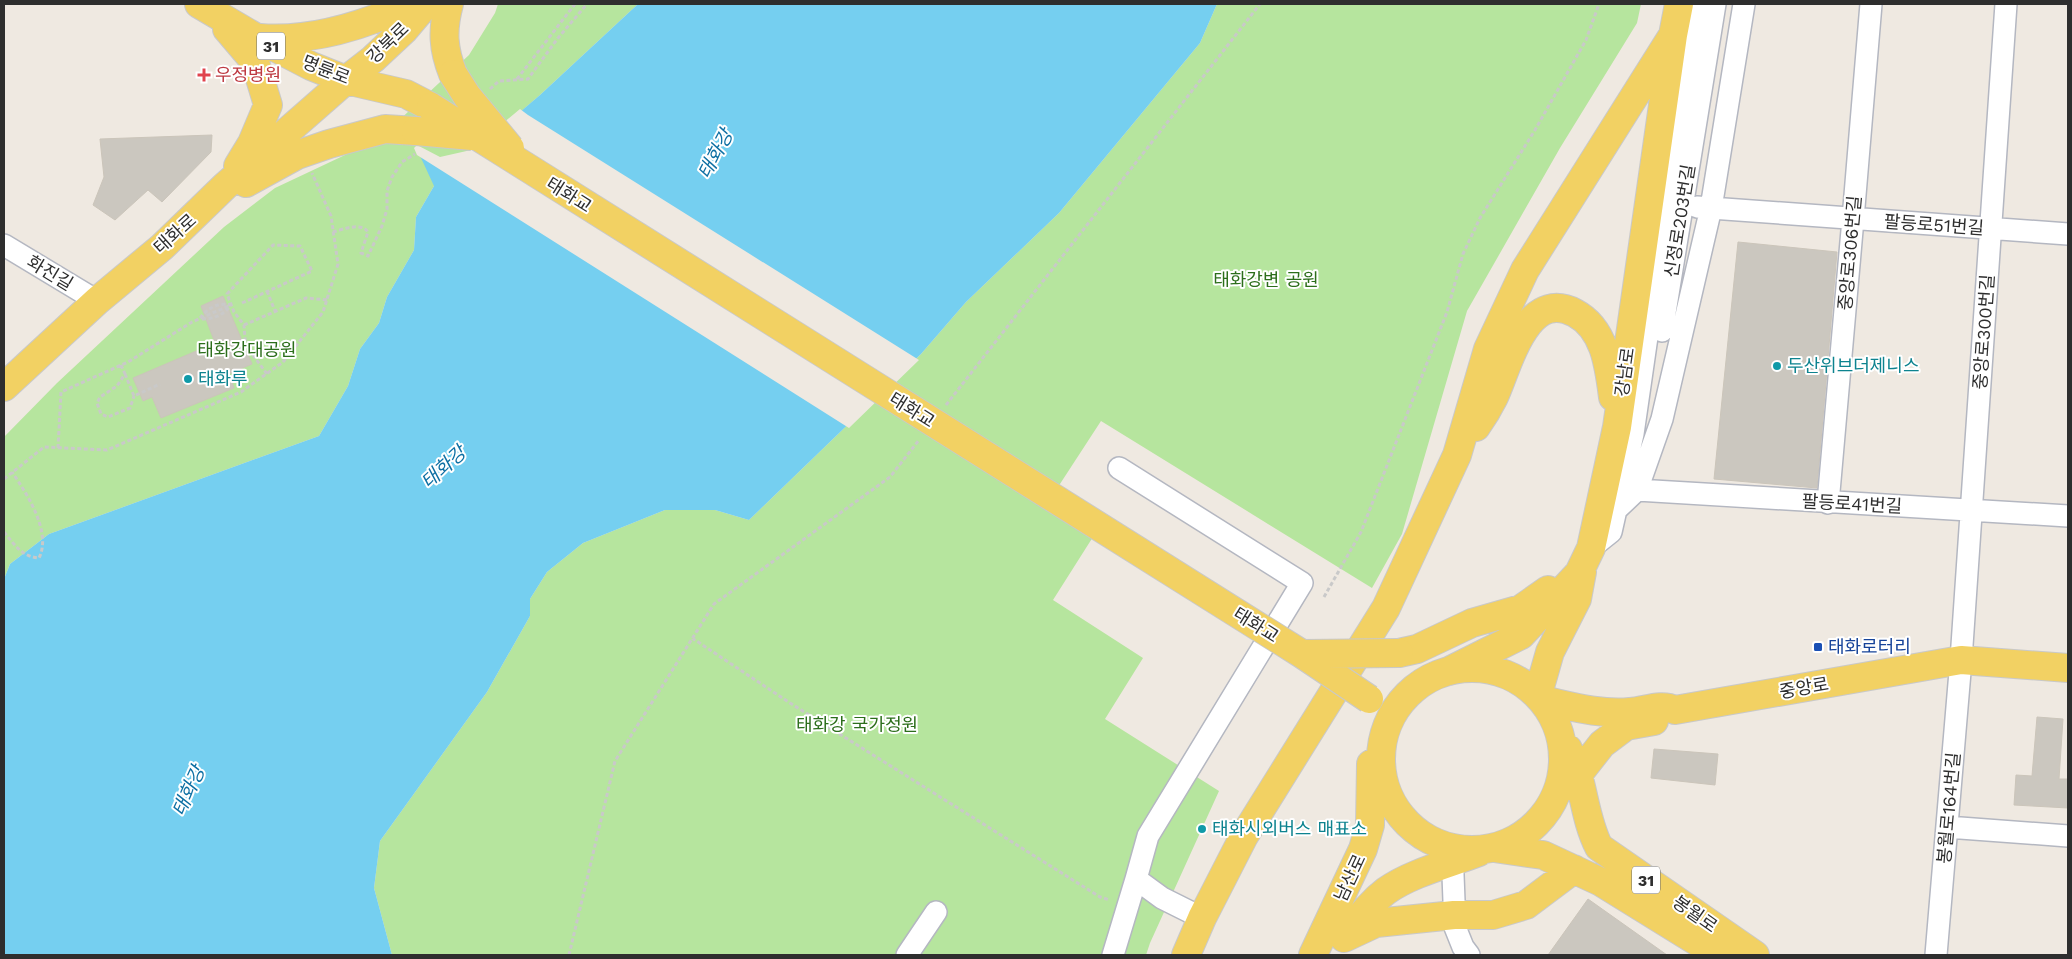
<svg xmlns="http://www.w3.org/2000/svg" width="2072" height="959" viewBox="0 0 2072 959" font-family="'Work Sans','Noto Sans KR',sans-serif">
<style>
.green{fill:#b6e59e}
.water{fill:#75cff0}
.pier{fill:#efe9e1}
.building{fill:#cbc7bf;stroke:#cbc5ba}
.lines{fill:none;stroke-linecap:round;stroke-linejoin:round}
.minor-casing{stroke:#b4b7c1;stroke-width:24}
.major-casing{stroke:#c9c9c9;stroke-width:30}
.path{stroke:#c9c9c9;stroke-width:3;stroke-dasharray:4 2.5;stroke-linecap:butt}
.minor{stroke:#fff;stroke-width:21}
.major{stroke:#f2d163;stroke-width:28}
.major-bridge-casing{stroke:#c9c9c9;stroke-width:30;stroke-linecap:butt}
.major-bridge{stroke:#f2d163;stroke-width:28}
.health-dot{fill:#e0444e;stroke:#fff;stroke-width:2}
.culture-dot{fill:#0f9aa8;stroke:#fff;stroke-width:2}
.transit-dot{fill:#1a4fb4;stroke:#fff;stroke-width:2}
.labels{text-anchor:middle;stroke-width:4;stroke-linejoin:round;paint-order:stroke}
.shield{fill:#fff;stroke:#6d6d6d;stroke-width:1}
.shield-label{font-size:16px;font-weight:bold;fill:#2e2e2e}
.street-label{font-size:18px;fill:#2e2e2e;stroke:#fff}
.health-label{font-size:18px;fill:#be3a42;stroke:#fff;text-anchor:start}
.park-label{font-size:18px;fill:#2c6e1b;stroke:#fff}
.culture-label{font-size:18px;fill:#0d838f;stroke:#fff;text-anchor:start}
.transit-label{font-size:18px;fill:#164399;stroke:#fff;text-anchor:start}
.water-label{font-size:19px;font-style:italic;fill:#0d6fa3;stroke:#fff}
</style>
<rect width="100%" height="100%" fill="#efe9e1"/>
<!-- green -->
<path class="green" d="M498,4H638L540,95L434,186L416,217L414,250L387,297L379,323L360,349L348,386L319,436L49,534L10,564L4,579V437L57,383L224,227L275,188L379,139L469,55L495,13Z
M1217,4H1641L1637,23L1560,148L1467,311L1402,534L1372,588L1101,421L1058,487L1105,518L1053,600L1143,658L1105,719L1219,791L1150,943L1146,955H392L374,888L380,841L487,692L530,616V599L547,572L583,543L665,510H715L749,520L921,354L966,302L1059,213L1200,43Z"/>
<!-- water -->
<path class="water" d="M638,4H1217L1200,43L1059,213L966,302L921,354L749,520L715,510H665L583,543L547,572L530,599V616L487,692L380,841L374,888L392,955H4V579L10,564L49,534L319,436L348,386L360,349L379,323L387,297L414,250L416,217L434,186L416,147L440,159L472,153L540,95Z"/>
<!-- pier -->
<path class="pier" d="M520,109L528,115L919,360L849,428L417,155L414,148L417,145L440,157L471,150Z"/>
<!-- building -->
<path class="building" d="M212,135L211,152L162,202L148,190L115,220L93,205L104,177L100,139Z
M1738,242L1837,252L1817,488L1714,479Z
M223,296L252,364L229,374L234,388L161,418L152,397L143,401L133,378L215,343L201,306Z
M2037,717L2063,719L2059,779H2068V808L2014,805L2016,775L2032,776Z
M1654,749L1718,754L1715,785L1651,778Z
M1588,899L1667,955H1548Z"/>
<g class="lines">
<defs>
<path id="minor" d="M1697,207L2068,234
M4,245L97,301
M1662,331L1715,4
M1119,468L1302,583L1148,836L1136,879L1162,898L1202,918
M1637,490L2068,516
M1828,503L1853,219L1871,4
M1618,508L1637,490L1662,419L1711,208L1744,4
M1591,548L1611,532L1633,434L1695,4
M1947,827L2068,836
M1452,849L1455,927L1463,947L1469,955
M907,955L936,912
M1113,955L1136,879
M1936,955L1961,660L2006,4"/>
<path id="major" d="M199,4L255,37L311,66L346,80L406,94L431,107
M449,4C442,30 443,49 453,74
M227,29L255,62L268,105L252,143L238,166
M260,38C312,42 363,26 410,4
M246,183L297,155L329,144L385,129L416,131
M4,387L97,301L162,247L225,186L346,80L373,59L404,30L426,4
M1476,427C1483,417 1489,407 1494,397C1508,367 1526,287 1575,313C1605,329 1609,366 1613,397
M1399,653L1417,649L1472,623L1521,609L1548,590
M1381 759a91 91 0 1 1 182 0a91 91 0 1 1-182 0Z
M1449,671L1521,635L1579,573L1591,548L1617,427L1673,35L1679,4
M1542,700C1570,706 1600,715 1630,712C1645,711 1661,703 1675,710L1961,660L2068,668
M1542,700L1540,687L1550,652L1577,599L1582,572
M1568,749C1584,779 1583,816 1599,847L1755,955
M1569,786L1602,744L1626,726L1654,721
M1494,848L1543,855L1601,882L1719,955
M1347,934C1359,919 1370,903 1386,891C1411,873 1451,863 1479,852
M1344,938L1376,923L1454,915H1493L1526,905L1574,869
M1186,955L1202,918L1244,836L1386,608L1457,455L1488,349L1525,270L1673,35
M1313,955L1363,849L1370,825L1371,764"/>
</defs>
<!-- minor casing -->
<use href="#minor" class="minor-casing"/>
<!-- major casing -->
<use href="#major" class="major-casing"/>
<!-- path -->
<path class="path" d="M517,79L575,4
M490,89L499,81L528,79L558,38L587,4
M333,232C344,229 361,222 368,232L361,253L368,256L382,226L387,209V191L392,177L402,162L415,154
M267,291L275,311
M242,303L312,271L300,246L273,245L227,294L234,312L244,325L245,339L250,351L267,374
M200,318C208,308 218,302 231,305
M202,319C214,319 224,315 231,305
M244,325L306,298L327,300
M121,365L125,374L117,386L100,397L97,403L101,414L108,417L130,408L134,396
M125,374L134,396L160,384
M946,405L1260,4
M58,448L61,392L128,362L192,322L231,305
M4,479L44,447L107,450L241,392L283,362L323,312L338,264L331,216L312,173
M4,532C14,544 22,557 39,558C52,532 27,494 12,472
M1324,597L1361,532L1447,312L1463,254L1480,218L1535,130L1586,40L1599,4
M692,638L790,703L1100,897L1110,900
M569,955L615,761L714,604L890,477L919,440"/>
<!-- minor -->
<use href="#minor" class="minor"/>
<!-- major -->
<use href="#major" class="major"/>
<defs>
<path id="major-bridge" d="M453,74L467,96L510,148
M431,107L1302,654L1369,699
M416,131L472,136
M1302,654L1399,653"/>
</defs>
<!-- major-bridge casing -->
<use href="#major-bridge" class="major-bridge-casing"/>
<!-- major-bridge -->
<use href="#major-bridge" class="major-bridge"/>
</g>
<!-- markers -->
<path class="health-dot" d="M201.5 67.5h5v5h5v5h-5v5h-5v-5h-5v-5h5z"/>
<g class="culture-dot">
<circle cx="1777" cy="366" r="5"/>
<circle cx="188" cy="379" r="5"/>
<circle cx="1202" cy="829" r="5"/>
</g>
<rect class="transit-dot" x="1813" y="642" width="10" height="10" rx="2.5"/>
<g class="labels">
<!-- shield labels -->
<g class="shield">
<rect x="257" y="32.5" width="28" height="27" rx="4"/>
<rect x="1632" y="866.5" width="28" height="27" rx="4"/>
</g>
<g class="shield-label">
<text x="271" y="52">31</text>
<text x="1646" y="886">31</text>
</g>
<!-- street labels -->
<g class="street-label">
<text transform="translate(388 43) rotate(-44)" y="6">강북로</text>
<text transform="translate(326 70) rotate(21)" y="6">명륜로</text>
<text transform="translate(569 195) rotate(32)" y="6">태화교</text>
<text transform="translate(1680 221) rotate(-81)" y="6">신정로203번길</text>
<text transform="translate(1934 225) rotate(4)" y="6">팔등로51번길</text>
<text transform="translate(175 234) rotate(-42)" y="6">태화로</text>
<text transform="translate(1850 253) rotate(-85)" y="6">중앙로306번길</text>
<text transform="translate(50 273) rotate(31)" y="6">화진길</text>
<text transform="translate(1984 332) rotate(-86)" y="6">중앙로300번길</text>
<text transform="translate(1625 372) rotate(-82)" y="6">강남로</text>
<text transform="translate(912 410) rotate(32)" y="6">태화교</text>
<text transform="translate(1852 504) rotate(3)" y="6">팔등로41번길</text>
<text transform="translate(1256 625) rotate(32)" y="6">태화교</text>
<text transform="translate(1804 688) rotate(-10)" y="6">중앙로</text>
<text transform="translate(1949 808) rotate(-85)" y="6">봉월로164번길</text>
<text transform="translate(1350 878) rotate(-65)" y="6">남산로</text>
<text transform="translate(1695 914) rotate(35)" y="6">봉월로</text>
</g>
<!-- health labels -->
<g class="health-label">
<text x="215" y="81">우정병원</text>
</g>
<!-- park labels -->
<g class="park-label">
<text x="1266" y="286">태화강변 공원</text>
<text x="247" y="356">태화강대공원</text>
<text x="857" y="731">태화강 국가정원</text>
</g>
<!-- culture labels -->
<g class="culture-label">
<text x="1787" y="372">두산위브더제니스</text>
<text x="198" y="385">태화루</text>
<text x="1212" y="835">태화시외버스 매표소</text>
</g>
<!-- transit labels -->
<g class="transit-label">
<text x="1828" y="653">태화로터리</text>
</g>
<!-- water labels -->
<g class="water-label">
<text transform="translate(715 154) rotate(-62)" y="7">태화강</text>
<text transform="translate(443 467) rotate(-42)" y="7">태화강</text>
<text transform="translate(188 791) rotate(-66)" y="7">태화강</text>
</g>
</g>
<!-- border -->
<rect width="2072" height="959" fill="none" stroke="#2e2e2e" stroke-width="10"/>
</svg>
